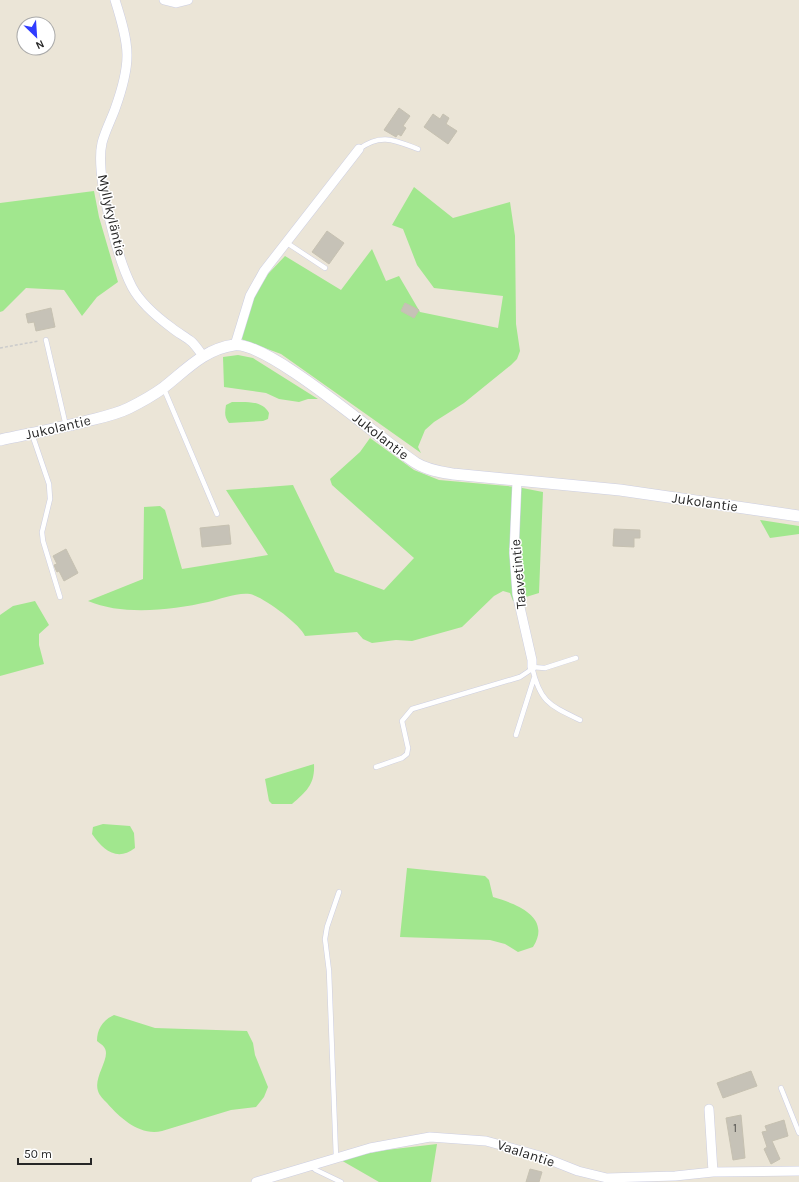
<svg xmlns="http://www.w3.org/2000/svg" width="799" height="1182" viewBox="0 0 799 1182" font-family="Karla,sans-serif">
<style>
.green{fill:#a1e78e}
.building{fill:#c6c2b7;stroke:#c6c1b1}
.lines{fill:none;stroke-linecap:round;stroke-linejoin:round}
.service-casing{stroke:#cccee2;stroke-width:5.5}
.minor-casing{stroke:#cccee2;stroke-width:10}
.tertiary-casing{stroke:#cccee2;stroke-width:12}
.path{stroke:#cbcbcb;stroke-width:1.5;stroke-dasharray:3 2;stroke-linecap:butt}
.service{stroke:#fff;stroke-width:4.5}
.minor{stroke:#fff;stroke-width:9}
.tertiary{stroke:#fff;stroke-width:11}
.labels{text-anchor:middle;stroke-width:3;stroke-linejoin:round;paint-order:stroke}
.number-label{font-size:12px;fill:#4f4e4b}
.street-label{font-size:14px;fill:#272727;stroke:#fff}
</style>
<rect width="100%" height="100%" fill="#ebe5d7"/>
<!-- green -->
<path class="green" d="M414,187L453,218L510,202L515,236L516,324L520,351L517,359L511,365L464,403L434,422L425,430L418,447L421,453L281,354L241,339L254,297L268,274L285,256L341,290L372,249L386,281L399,276L420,312L498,328L503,296L434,288L417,265L403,229L392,225Z
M94,191L99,217L118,282L97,297L82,316L64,290L26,288L3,311L0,312V203Z
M238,355L253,358L318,399H308L299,402L279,399L266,393L224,387L223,357Z
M232,402C245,402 262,400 269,413L268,419L263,421L229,423C224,417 225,412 226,405Z
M370,438L414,470L439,480L517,487L543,492L539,593L513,601L510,593L503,591L494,596L462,627L412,641L396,640L372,643L363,639L357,632L305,636C300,624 263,597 250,594C238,592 220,599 208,602C172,610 123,616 88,601L143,579L144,507L160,506L165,510L182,569L268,555L226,490L293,485L335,572L384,590L414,558L332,485L330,479L360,452Z
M760,520L799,526V534L770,538Z
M35,601L49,625L39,634V645L44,664L0,676V615L13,606Z
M314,764C315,784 307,791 292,804H272L269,801L265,779Z
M103,824L130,826L134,833L135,848C117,862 103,850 92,834L93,827Z
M407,868L485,876L489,880L493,897C517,904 552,917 533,947L518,952L505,944L490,940L400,937Z
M114,1015L155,1028L247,1031L253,1043L255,1055L268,1087L264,1097L256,1107L231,1110L162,1131C140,1136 121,1119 107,1103C104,1100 99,1095 98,1091C93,1076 112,1057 104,1047C103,1045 99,1043 97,1041C97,1029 103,1020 114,1015Z
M437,1144L431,1182H379L339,1159L386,1150Z"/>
<!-- building -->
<path class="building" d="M399,108L410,116L403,126L406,128L401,136L398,134L396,137L384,130Z
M433,114L440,119L443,114L449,118L446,124L457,131L448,144L424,127Z
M327,231L344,243L329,264L312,252Z
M405,303L419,310L414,318L401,311Z
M51,308L55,327L36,331L34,322L28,323L26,314Z
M229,525L231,544L202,547L200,528Z
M614,529L640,530V538H634V547L613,546Z
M66,549L78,573L64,581L59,571L57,572L56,570L54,565L57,564L53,556Z
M751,1071L757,1086L723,1098L717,1083Z
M741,1115L745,1158L733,1160L726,1118Z
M784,1120L788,1136L772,1141L780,1159L771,1164L764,1149L767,1147L762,1132L767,1131L765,1126Z
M530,1169L542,1172L539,1182H526Z"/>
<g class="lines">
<defs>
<path id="service" d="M359,149C381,133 394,140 418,149
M287,243L325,268
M46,340L66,426
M164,389L217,514
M32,434L49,484L50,499L42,532L43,541L60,597
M532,667C540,702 549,705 580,720
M532,667L545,668L576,658
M516,735L534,678
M376,767L402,758L407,754L408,748L402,721L412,709L520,677L529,671L532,667
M781,1088L799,1133
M336,1157L329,971L325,939L327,927L339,892
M311,1166L316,1170L341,1182"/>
<path id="minor" d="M115,0C130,47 132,62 115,109C111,120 105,131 102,143C95,174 117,258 132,287C141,304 157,317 172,328C178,333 186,337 192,342C196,346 200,352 203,356
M164,0L176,3L188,0
M235,345L250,296L264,271L359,149
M517,481L514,553L517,594L532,660V667
M709,1109L713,1172
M256,1182L370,1148L430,1137L486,1141L540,1156L578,1171L607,1178L675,1176L713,1172L799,1171"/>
<path id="tertiary" d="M0,440C28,434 55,429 83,422C98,418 115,415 129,408C141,402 152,396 163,388C185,371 204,349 234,345C269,341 382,441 416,463C427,470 441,472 453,474L620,490L799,516"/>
</defs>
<!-- service casing -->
<use href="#service" class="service-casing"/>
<!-- minor casing -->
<use href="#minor" class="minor-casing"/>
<!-- tertiary casing -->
<use href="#tertiary" class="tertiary-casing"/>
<!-- path -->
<path class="path" d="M0,348L39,341"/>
<!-- service -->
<use href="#service" class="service"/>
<!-- minor -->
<use href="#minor" class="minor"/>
<!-- tertiary -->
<use href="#tertiary" class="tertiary"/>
</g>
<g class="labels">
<!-- number labels -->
<g class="number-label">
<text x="735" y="1132">1</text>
</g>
<!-- street labels -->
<g class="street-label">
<text transform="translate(112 215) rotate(77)" y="5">Myllykyläntie</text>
<text transform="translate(58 427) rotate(-13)" y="5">Jukolantie</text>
<text transform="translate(381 436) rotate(38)" y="5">Jukolantie</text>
<text transform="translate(705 502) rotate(8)" y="5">Jukolantie</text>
<text transform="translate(518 574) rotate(-95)" y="5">Taavetintie</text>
<text transform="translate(526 1153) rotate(18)" y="5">Vaalantie</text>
</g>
</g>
<!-- north arrow -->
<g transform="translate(36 36) rotate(155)"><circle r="19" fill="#ffffff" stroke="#a9a9a9"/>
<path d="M0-3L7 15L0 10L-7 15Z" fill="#303cff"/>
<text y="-6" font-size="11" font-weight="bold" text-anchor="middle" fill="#272727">N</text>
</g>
<!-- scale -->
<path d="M18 1158v6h73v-6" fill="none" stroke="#272727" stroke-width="2"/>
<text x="24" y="1158" font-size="12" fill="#272727" stroke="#ffffff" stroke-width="3" paint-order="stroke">50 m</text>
</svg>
